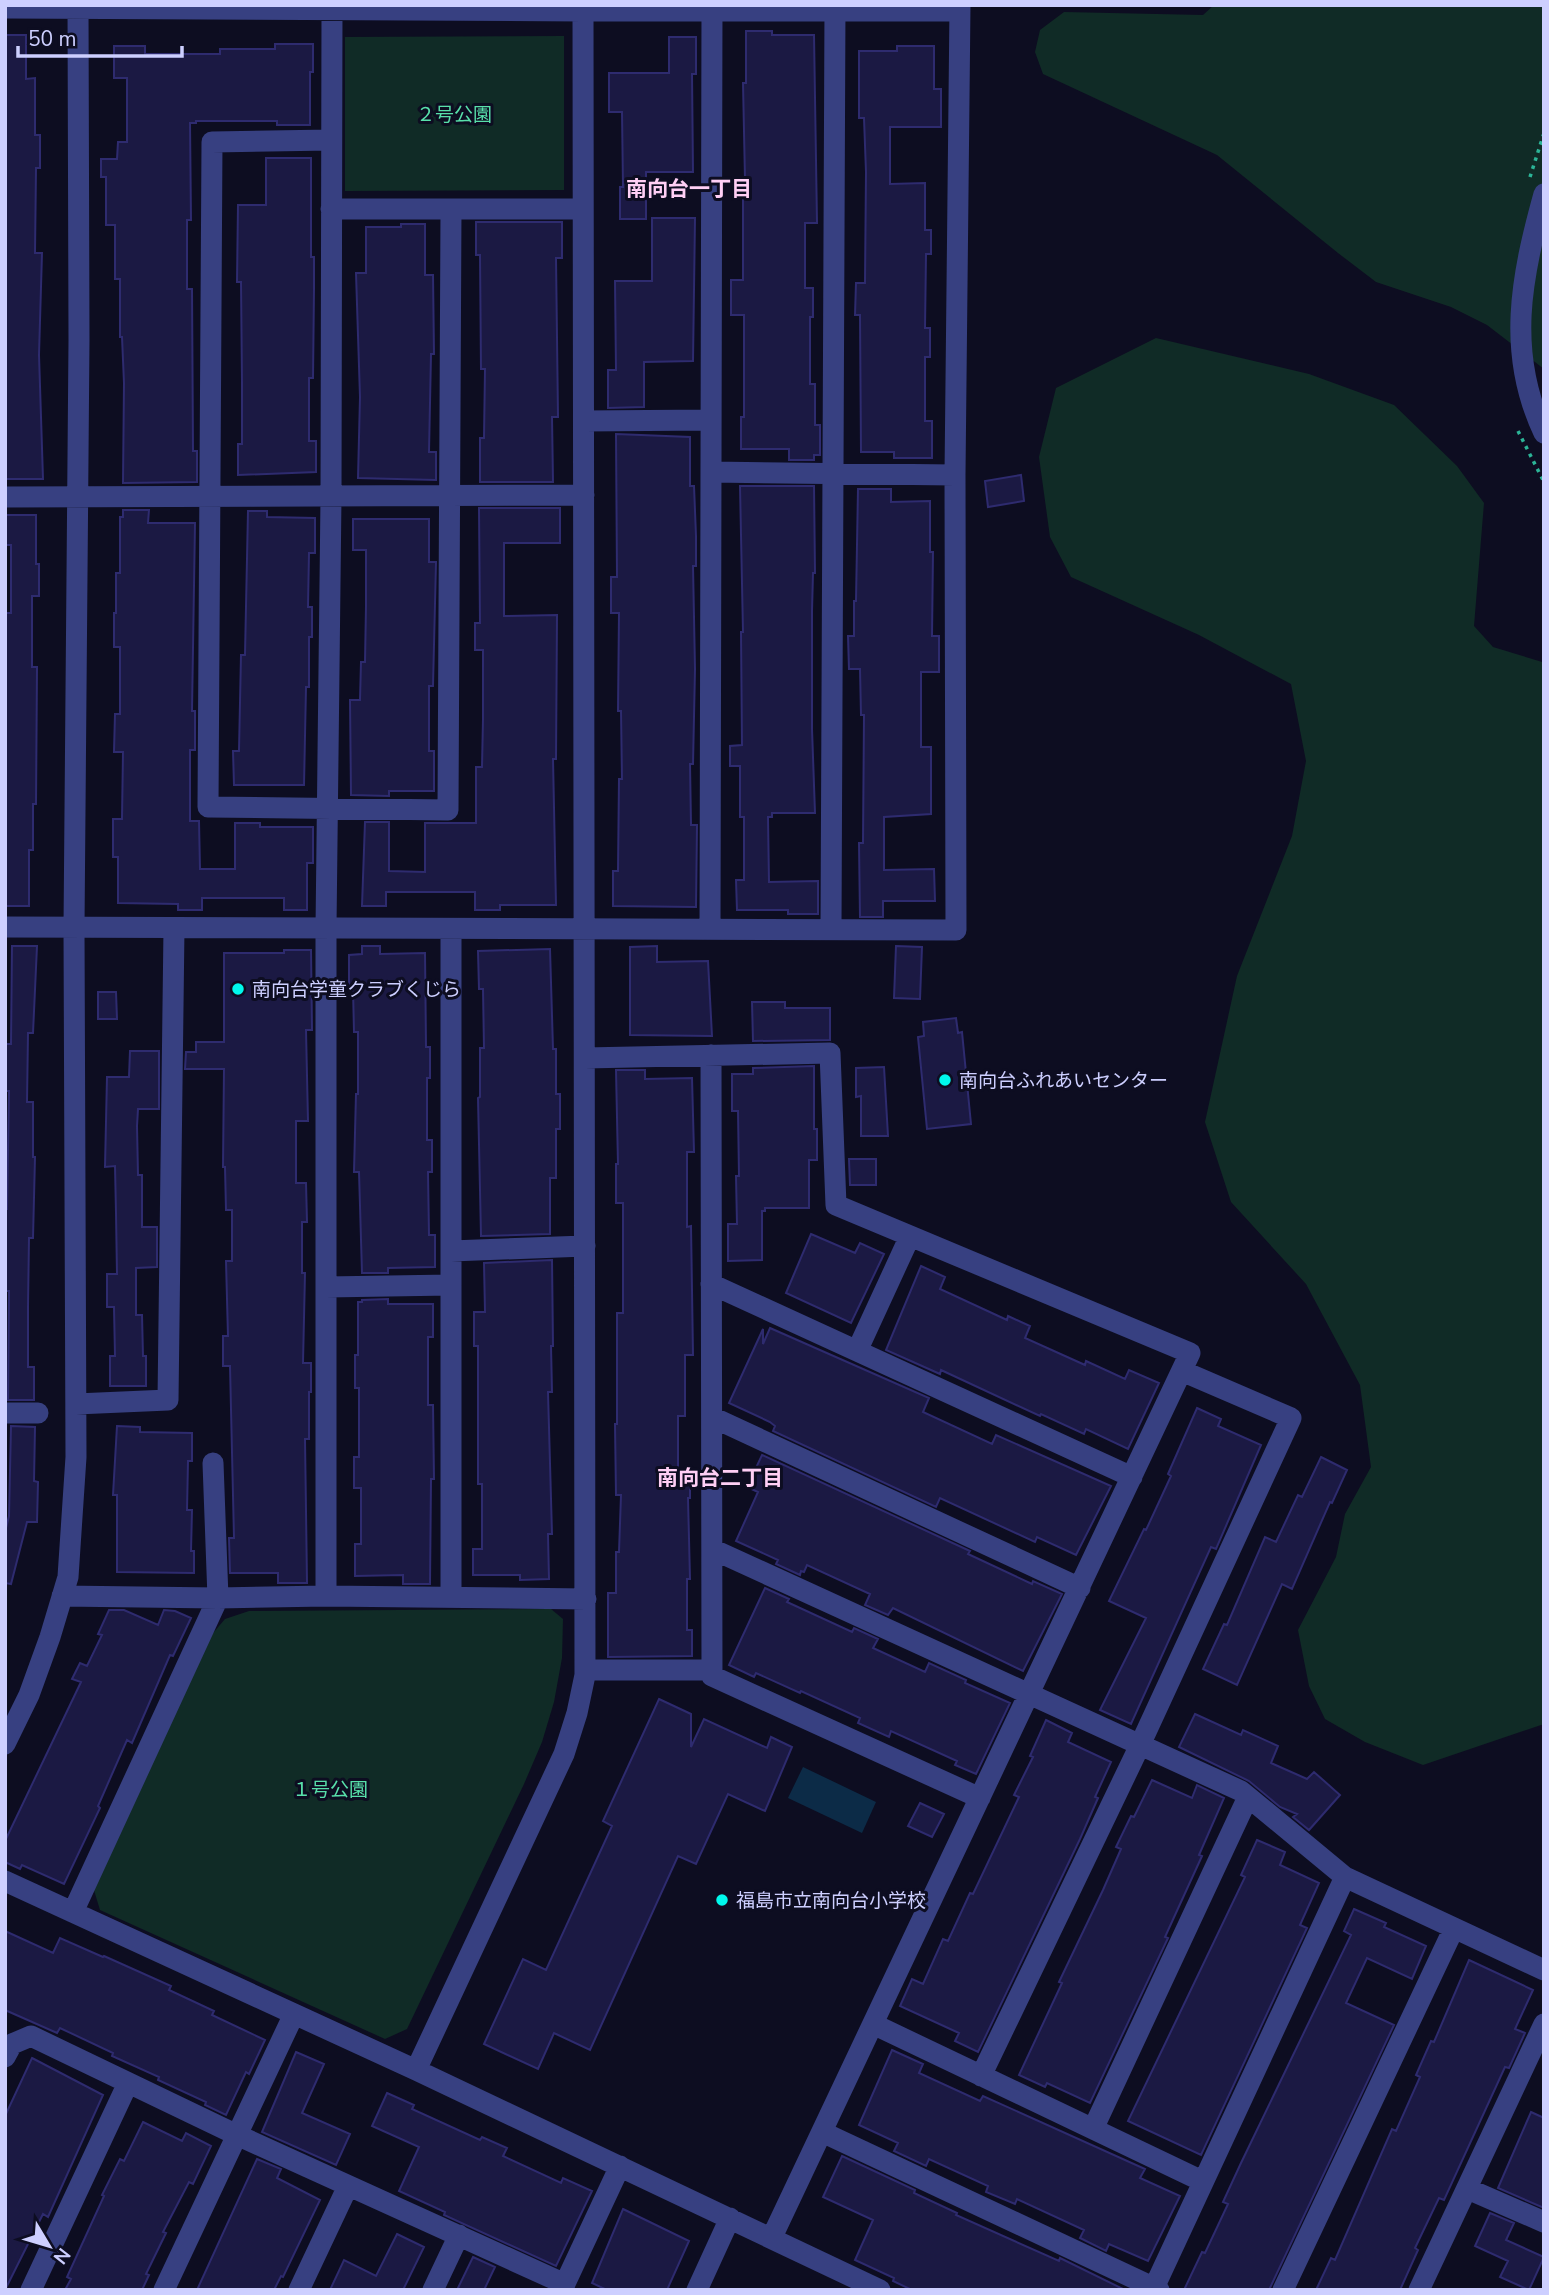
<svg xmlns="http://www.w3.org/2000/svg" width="1549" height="2295" viewBox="0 0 1549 2295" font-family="'Nunito Sans','Noto Sans JP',sans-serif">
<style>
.green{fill:#102b26}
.water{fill:#0c2b47}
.building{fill:#1b1943;stroke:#2e2b6f;stroke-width:2}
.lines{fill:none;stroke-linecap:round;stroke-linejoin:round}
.path{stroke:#2cb497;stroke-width:3.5;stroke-dasharray:3.5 5;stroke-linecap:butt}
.minor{stroke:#374081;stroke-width:21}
.poi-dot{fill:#00f8ec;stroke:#0d0d21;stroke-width:2.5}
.labels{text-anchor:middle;stroke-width:6;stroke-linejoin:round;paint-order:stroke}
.park-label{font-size:19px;fill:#58e0aa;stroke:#0d0d21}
.poi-label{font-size:19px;fill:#cdcfff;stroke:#0d0d21;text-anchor:start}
.neighbourhood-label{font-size:21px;font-weight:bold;fill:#ffcff5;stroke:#0d0d21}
</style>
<rect width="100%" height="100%" fill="#0d0d21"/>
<!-- green -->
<path class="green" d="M1214,5H1544V369L1487,325L1451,307L1376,282L1338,253L1217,155L1043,74L1035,52L1040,30L1064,12L1203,15Z
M564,36V190L345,191V37Z
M1156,338L1309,374L1394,405L1457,466L1484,503L1474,626L1493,647L1542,662L1544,661V1724L1423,1765L1365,1742L1325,1719L1309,1686L1298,1630L1336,1557L1345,1514L1371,1467L1360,1385L1306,1284L1231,1202L1205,1122L1237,976L1292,836L1306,761L1291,684L1199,635L1071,577L1050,537L1039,457L1056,388Z
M551,1609L563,1619L562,1658L554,1702L542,1742L524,1784L407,2029L385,2039L100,1910L93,1887L208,1639L225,1619L249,1611Z"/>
<!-- water -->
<path class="water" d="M803,1767L876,1802L862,1833L788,1798Z"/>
<!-- building -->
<path class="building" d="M746,31H772V35H814L817,223H805V288H813V317H810V384H815V425H820V455H814V460H789V449H741V417H744V315H731V280H743V179H745L743,83H746Z
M5,35H26V79L35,78V135H40V168H36L35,253H42L39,355L43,479H5Z
M669,37H696V74H692L693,172H646V219H620V187H623L622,112H609V73H669Z
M275,44H313V72H310V125H277V121H196V123H190L191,220H187V289H192L193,451H197V482L123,483L124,383L122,337H120V279H115V225H106V177H101V159H117L118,142H127V78H114V46H145V54H220V49H275Z
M897,46H934V89H941V127H890V184L925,183V230H931V254H926L925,328H930V357H925V421H932V458H894V452H861L860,315H855L856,283H865L866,172L864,118H859V51H897Z
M266,158H311V257H314V289L313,378H309V441H316V472L238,475V444H242V382L241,282H237L238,205H266Z
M652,218H695L693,361L644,362V407L608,408V370H616L615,281H652Z
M476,222H562V258H556L558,417H552L553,482H480V438H484L485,369H481L480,255H476Z
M401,224H425V275H433L434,354H431L429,452H436V480L358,478L360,397L356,273H366V227H401Z
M616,434L690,437V486H694L696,536V566H693L695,669L693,764H690L691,825H697L696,907L613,906V871H618L619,779H622L621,711H618L619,613H611V577H617Z
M1021,475L1024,501L988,507L985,481Z
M740,486H814L815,573H813L812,611V729L815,813H772V817H768L769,882L818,881V914H788V910H737L736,880H744V817H740V766H730V746L742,745L741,632H743Z
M858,489H891V502L930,501V552H933L932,636H939V672H921V747H931V814L884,817V870L934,869L935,901H883V917H860L859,843H863L864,715H861L860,669H849L848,636H854V601H856Z
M479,508H560V543H504V616L557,615L556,759H553L556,905H500V910H475V892H386V906H362L365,822H389V871L425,872V823H476V767H482L483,719V650H475V623H480Z
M123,510H149L148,523H195L192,711H195V750H190V821H199L200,869H235V823H260V827H313V863H307V910H284V898H202V910H178V904L118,903V857H113V819H122L123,752H114L115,714H120V647H114V613H116V573H120V517H123Z
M248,511H267V517L315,518V553H309L308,607H312V637H309V687H306L304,785H234L233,751H239L241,655H245Z
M5,515H36V564H39V596H32V667H37L36,804H33V850H29V906H6L5,613H11V545H5Z
M353,519H429V562H436L433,686H429V751H434V791H389V796L351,795L350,700H360L361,662H365L366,606V550H353Z
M12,946H37L33,1033H28L27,1102H33V1157H35L33,1238H29L28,1307V1367H34V1400H8L9,1291H6L5,1209H7L9,1091H5V1044H11Z
M362,946H380V954L425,953L426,1047H430V1078H427V1140H432V1172H428L429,1235H435V1267L388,1268V1273H362L359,1172H354L356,1094H358V1032H354L353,989H349V955L362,954Z
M657,946V962L708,961L712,1036L630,1035V947Z
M896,946L922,947L920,999L894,998Z
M550,949L553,1049H556V1094H560V1129H556V1178H550V1234L481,1236L478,1098L480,1097V1048H484L483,989H479L478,951Z
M284,950H311L312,1030H306L308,1121H296V1183H306L307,1222H302V1273H305L303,1363H311V1392H309V1439H305L307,1583H278V1573H230L229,1538H234L230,1366H223V1336H228L226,1261H232V1210H226L225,1167H223L224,1069H185L186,1052H196V1042H224V953H284Z
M98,992H116L117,1019H98Z
M752,1002H785V1008H830V1040L753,1041Z
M956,1018L958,1033L962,1032L971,1124L927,1129L918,1037L924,1036L923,1022Z
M130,1051H159V1109H138L137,1126L138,1175H142V1227H157V1267L136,1268V1315H142L143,1356H146V1386H110V1356H115L114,1307H107V1274H117L116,1213L115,1166L105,1167L107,1077H129Z
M814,1066V1129H817V1160H809V1208H765V1211H762V1260L728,1261V1224H737L736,1176H739L738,1111H732V1074H753V1068Z
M884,1067L888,1136H861V1096L856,1097V1068Z
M616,1070H645V1079L692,1078L694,1152H687V1227L691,1226L693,1355H685V1416H678V1473H690V1498H688L690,1579H687V1630H692V1656L608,1657V1593H616V1552H619L621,1495H616L615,1424H617V1313H623V1203H616V1164H618Z
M849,1159H876V1185H850Z
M811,1234L855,1253L860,1243L884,1254L851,1323L786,1293Z
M552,1260L553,1346H551L552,1392H548L552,1534H548L549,1579L520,1580V1575H473V1549H482V1484H478V1346H474V1312H485L484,1263Z
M921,1266L945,1277L940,1289L1007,1320L1008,1316L1030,1326L1025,1338L1085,1365L1086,1361L1125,1379L1129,1370L1159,1383L1128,1449L1086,1429L1084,1434L1041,1414L1040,1416L941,1370L940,1374L886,1350Z
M388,1299V1304H433V1337H428V1405H433L434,1479H431L430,1584H403V1575L355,1576V1544H361V1488H354V1457H359V1388H355V1355H358V1302H362V1300Z
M770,1328L929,1398L923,1412L992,1444L996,1435L1111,1486L1076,1555L1037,1537L1035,1542L940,1498L936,1507L773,1431L775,1426L770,1422L729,1403L763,1329V1344Z
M1197,1408L1221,1419L1218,1426L1261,1445L1216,1549L1211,1547L1131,1724L1100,1710L1146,1618L1109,1601L1144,1529L1146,1530L1171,1476L1168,1474Z
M11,1426L35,1427L34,1481L38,1482L37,1522H27L11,1584L5,1583V1532L9,1516Z
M117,1426L140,1427V1432L192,1433V1461H188L187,1510H192L191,1551H194V1573L117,1572V1495H113Z
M762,1455L970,1551L968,1554L1032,1584L1033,1581L1062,1594L1023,1671L893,1608L888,1615L865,1605L870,1594L807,1565L804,1572L801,1571L800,1575L776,1564L778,1560L736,1541L758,1492L747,1487Z
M1321,1457L1347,1470L1332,1503L1330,1502L1292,1589L1282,1584L1237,1685L1203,1669L1224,1624L1227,1625L1265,1537L1276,1542L1298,1495L1302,1497Z
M765,1588L789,1599L787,1602L852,1632L854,1628L878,1639L873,1648L925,1672L929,1663L966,1680L965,1683L1010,1703L976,1774L955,1765L957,1761L891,1731L889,1737L858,1723L860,1718L801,1691L800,1693L756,1673L754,1677L729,1665Z
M109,1610H124L158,1625L164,1610L175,1611L191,1618L173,1656L170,1655L132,1743L127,1740L98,1806L100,1808L64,1884L22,1865L20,1869L5,1862V1841L81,1682L72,1679L80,1663L87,1666L102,1635L98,1634Z
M659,1699L691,1714V1747L704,1719L767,1748L771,1737L792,1747L765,1811L728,1794L696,1864L678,1856L590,2050L554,2033L538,2069L484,2044L523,1959L546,1970L612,1826L603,1821Z
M1195,1714L1241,1735L1243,1730L1278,1746L1271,1763L1307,1779L1314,1772L1340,1795L1309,1830L1293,1817L1297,1814L1280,1807L1249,1781L1179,1747Z
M1046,1720L1072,1733L1068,1742L1111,1762L1095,1797L1098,1798L1080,1839L978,2052L955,2041L959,2033L900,2006L912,1979L923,1984L943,1939L948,1941L970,1893L973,1894L1019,1797L1014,1795L1033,1757L1030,1756Z
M1152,1780L1192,1798L1197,1785L1224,1798L1199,1855L1202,1856L1165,1937L1168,1938L1090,2103L1047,2083L1045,2087L1019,2075L1062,1983L1059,1982L1103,1890L1121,1849L1116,1847L1131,1816L1134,1817Z
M920,1803L944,1814L932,1837L908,1826Z
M1257,1840L1285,1852L1280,1865L1319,1883L1300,1925L1307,1928L1201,2155L1128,2121L1245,1877L1241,1875Z
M1354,1909L1386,1923L1384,1927L1426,1946L1412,1979L1367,1958L1346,2003L1394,2025L1269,2290H1184L1202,2252L1205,2253L1228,2204L1223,2202L1241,2163L1351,1935L1344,1931Z
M5,1931L53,1953L60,1938L103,1957L104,1956L171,1986L169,1990L214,2011L212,2015L265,2040L249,2074L246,2072L226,2115L205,2105L206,2102L158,2080L159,2077L112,2056L113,2053L60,2028L57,2033L5,2010Z
M1469,1960L1533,1990L1515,2029L1525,2033L1509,2068L1505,2067L1444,2200L1439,2198L1415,2248L1418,2250L1400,2290H1316L1331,2258L1335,2260L1392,2129L1396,2131L1420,2077L1416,2075L1431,2041L1434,2042Z
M892,2050L923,2064L919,2073L980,2101L983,2096L1145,2169L1140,2178L1180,2196L1148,2261L1109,2244L1106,2251L1080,2238L1084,2230L1017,2199L1015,2204L986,2192L988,2186L929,2159L926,2166L894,2151L898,2143L859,2125Z
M296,2052L324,2064L302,2113L350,2134L336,2165L262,2132Z
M32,2058L103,2095L48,2217L43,2214L5,2290V2116Z
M387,2093L414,2105L412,2109L480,2140L482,2137L507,2148L503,2156L561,2183L563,2178L592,2191L556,2266L444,2215L445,2212L399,2191L419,2147L372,2126Z
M1531,2112L1544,2118V2208L1498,2188Z
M143,2122L182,2141L186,2133L211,2146L193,2184L189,2182L163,2232L166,2233L146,2274L149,2275L142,2290H65L71,2279L67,2277L104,2196L102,2195L120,2159L124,2161Z
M842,2156L915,2190L914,2193L957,2213L956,2215L1059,2261L1060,2258L1125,2290H912L893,2281L894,2278L855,2260L873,2220L823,2197Z
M257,2159L281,2169L277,2178L320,2200L283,2277L281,2276L274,2290H197Z
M623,2209L689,2241L667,2290H607L592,2283Z
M1490,2213L1514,2223L1506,2240L1544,2257L1529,2290L1500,2277L1508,2261L1475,2246Z
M397,2234L424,2247L403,2290H330L344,2260L376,2276Z
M473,2257L495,2267L484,2290H457Z"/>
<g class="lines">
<!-- path -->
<path class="path" d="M1530,177L1544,133
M1518,431L1544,482"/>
<!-- minor -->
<path class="minor" d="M583,5V11H960
M5,8L583,11L585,1675L577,1713L564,1754L416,2070
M331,140L212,142L208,807L448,810L451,210
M1544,194C1521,277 1506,353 1544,433
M331,209H583
M584,421L711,420
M711,472L955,475
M5,497L584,495
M5,927L956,930L955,475L960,5
M710,929L712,5
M831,929L835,5
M711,1055L712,1676L980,1798
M585,1058L830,1053L836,1205L1190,1353L772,2237
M451,1251L585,1246
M711,1284L1132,1477
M326,1287L451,1285
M857,1351L910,1236
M76,1404L168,1400L174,928
M5,1413H38
M712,1417L1080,1588
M712,1549L1241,1791L1345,1877L1544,1970
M62,1596L218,1598L213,1463
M326,1596V928L331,497L332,10
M451,1597V929
M585,1670H712
M5,1744L29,1695L50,1637L68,1577L76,1457L74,928L79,340L78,5
M5,1881L416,2070L880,2290
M73,1912L218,1598L326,1596L586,1599
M873,2024L1202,2181
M5,2057L12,2044L31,2036L237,2135L565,2284
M981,2076L1140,1745L1291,1418L1182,1371
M1093,2129L1248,1797
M822,2132L1159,2290
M1468,2189L1544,2222
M31,2290L128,2083
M164,2290L294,2014
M299,2290L348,2186
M433,2290L459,2235
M562,2290L620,2166
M697,2290L730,2218
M1153,2290L1345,1877
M1283,2290L1454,1928
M1419,2290L1544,2024"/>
</g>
<!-- markers -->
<g class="poi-dot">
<circle cx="238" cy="989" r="7"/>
<circle cx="945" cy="1080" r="7"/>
<circle cx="722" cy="1900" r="7"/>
</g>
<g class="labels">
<!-- park labels -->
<g class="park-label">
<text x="454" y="121">２号公園</text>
<text x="330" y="1796">１号公園</text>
</g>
<!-- poi labels -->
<g class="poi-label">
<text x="252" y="996">南向台学童クラブくじら</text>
<text x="959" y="1087">南向台ふれあいセンター</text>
<text x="736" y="1907">福島市立南向台小学校</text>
</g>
<!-- neighbourhood labels -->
<g class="neighbourhood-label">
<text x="689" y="196">南向台一丁目</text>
<text x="720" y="1485">南向台二丁目</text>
</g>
</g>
<!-- border -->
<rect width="1549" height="2295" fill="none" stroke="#cdcfff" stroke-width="14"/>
<!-- north arrow -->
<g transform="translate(49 2246) rotate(128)" stroke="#0d0d21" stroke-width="5" paint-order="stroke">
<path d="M0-5L12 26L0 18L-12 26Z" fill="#cdcfff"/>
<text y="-10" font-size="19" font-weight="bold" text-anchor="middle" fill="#cdcfff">N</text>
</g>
<!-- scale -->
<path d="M18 46v10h164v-10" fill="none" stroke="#cdcfff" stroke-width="3.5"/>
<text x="28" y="46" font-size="21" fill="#cdcfff" stroke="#0d0d21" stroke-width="5" paint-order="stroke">50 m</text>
</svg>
